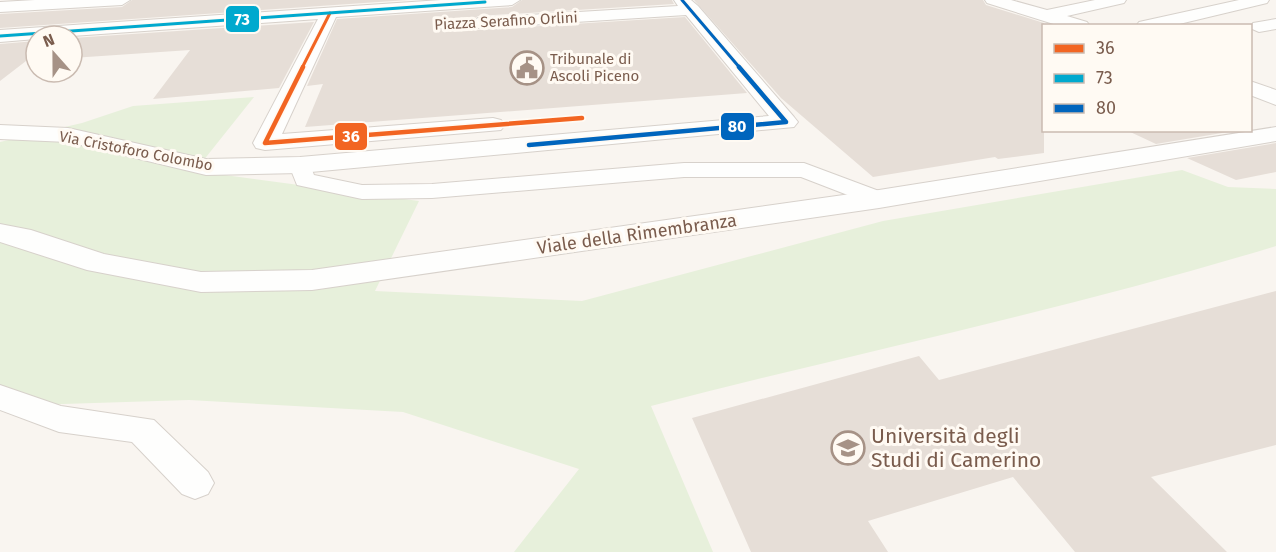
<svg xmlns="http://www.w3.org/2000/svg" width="1276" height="552" viewBox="0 0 1276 552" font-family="'Fira Sans',sans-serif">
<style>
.green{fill:#e7f0db}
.building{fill:#e6ded7}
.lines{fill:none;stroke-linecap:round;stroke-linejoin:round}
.lane-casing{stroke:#d7d1cb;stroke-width:2}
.street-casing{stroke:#d7d1cb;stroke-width:2}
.lane{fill:#fefefd;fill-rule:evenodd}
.street{fill:#fefefd;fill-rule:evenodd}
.bus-1-far1-casing{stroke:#fffaf3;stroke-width:5}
.bus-1-casing{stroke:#fffaf3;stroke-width:8}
.bus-2-casing{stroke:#fffaf3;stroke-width:5}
.bus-3-far1-casing{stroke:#fffaf3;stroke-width:5}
.bus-3-casing{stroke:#fffaf3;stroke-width:8}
.bus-1-far1{stroke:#f26522;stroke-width:3}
.bus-1{stroke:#f26522;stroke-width:4.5}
.bus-2{stroke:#00a9ce;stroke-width:3}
.bus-3-far1{stroke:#0065bd;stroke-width:3}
.bus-3{stroke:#0065bd;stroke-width:4.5}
.labels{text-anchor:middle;stroke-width:6;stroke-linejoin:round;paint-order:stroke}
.far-street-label{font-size:15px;fill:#7a5c4d;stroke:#fffaf3}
.far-poi-label{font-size:15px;fill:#7a5c4d;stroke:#fffaf3;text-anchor:start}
.street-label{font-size:18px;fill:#7a5c4d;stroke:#fffaf3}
.near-poi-label{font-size:21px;fill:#7a5c4d;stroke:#fffaf3;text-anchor:start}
.line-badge{stroke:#fffaf3;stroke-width:2}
.badge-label{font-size:16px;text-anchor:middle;font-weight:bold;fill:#fff}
</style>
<rect width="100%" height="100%" fill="#f9f5f0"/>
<!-- green -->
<path class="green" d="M254,97L195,171L419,201L375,291L582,301L883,221L1182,170L1228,187L1276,189V246C1070,309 859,352 651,406L713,552H514L579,469L403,412L189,400L0,406V142L82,123L133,106Z"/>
<!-- building -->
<path class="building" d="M132,0H408L0,28V14L122,7Z
M522,0H672L674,4L478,16L467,24L478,30L685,17L747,93L305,127L323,84L307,86L337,19L512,7Z
M694,0H983L986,5L1044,23V153L998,159L995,157L873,177L781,98Z
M314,22L279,88L153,99L190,50L72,58V38Z
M36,41V60L26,61L0,81V44Z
M1126,130H1240L1156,144Z
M1276,143V172L1236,180L1187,158Z
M1276,291V445L1151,477L1227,552H1075L1013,477L868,521L888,552H751L692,418L919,356L939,380Z"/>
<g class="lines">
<defs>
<path id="lane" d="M300,159L308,160L314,175L362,185L432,184L684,163H804L887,194L891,199L887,204H871L801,177H684L432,198L362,199L297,185L289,165L292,160Z
M0,385L61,406L154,420L208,472L214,483L208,494L195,499L182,494L132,442L59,432L0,410Z"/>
<path id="street" d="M35,0H130L122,5L0,12V2Z
M441,0H520L512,5L336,17L282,134L493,118L501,120L505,125L501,130L265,150L256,148L253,143L318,19L72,36H36V39L0,42V30Z
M674,0H691L698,6L794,117L798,122L794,127L300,173L206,175L68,142L0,139V125L68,128L206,159L300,157L769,116L686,15L478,28L469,23L478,18L678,6Z
M985,0H1011L1047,10L1095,0H1126L1124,3L1067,16L1087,22L1090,26H1060L987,3Z
M1239,0H1269L1267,3L1171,26H1136L1139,22Z
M1276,19V29L1259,32L1250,28L1253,23Z
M1250,81L1276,90V105L1250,95Z
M1276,127V141L879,208L312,290L201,292L87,270L0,242V224L31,230L104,254L201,272L312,270L879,190Z"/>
</defs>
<!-- lane casing -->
<use href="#lane" class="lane-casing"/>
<!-- street casing -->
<use href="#street" class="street-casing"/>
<!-- lane -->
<use href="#lane" class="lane"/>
<!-- street -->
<use href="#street" class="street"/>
<defs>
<path id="bus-1-far1" d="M302,68L330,13"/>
<path id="bus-1" d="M303,67L265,143L582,118"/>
<path id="bus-2" d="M0,36L485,2"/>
<path id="bus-3-far1" d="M682,0L740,68"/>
<path id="bus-3" d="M529,145L786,122L739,67"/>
</defs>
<!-- bus-1-far1 casing -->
<use href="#bus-1-far1" class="bus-1-far1-casing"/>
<!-- bus-1 casing -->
<use href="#bus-1" class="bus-1-casing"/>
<!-- bus-2 casing -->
<use href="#bus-2" class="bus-2-casing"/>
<!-- bus-3-far1 casing -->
<use href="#bus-3-far1" class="bus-3-far1-casing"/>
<!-- bus-3 casing -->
<use href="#bus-3" class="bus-3-casing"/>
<!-- bus-1-far1 -->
<use href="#bus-1-far1" class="bus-1-far1"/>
<!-- bus-1 -->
<use href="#bus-1" class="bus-1"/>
<!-- bus-2 -->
<use href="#bus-2" class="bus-2"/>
<!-- bus-3-far1 -->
<use href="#bus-3-far1" class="bus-3-far1"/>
<!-- bus-3 -->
<use href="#bus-3" class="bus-3"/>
</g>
<!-- icons -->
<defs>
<symbol id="civic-ring" viewBox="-11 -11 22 22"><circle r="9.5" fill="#fffaf3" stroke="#a69286" stroke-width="1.5"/><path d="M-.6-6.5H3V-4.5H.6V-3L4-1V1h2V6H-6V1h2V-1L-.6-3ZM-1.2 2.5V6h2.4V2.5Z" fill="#a69286"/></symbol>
<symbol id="university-ring" viewBox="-11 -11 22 22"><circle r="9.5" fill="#fffaf3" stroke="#a69286" stroke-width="1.5"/><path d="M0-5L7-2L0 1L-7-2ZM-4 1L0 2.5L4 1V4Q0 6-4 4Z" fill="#a69286"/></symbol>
</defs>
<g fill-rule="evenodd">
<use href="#civic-ring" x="508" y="49" width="38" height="38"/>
<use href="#university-ring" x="829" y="429" width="38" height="38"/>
</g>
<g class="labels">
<!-- far-street labels -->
<g class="far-street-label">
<text transform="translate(506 21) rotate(-3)" y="5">Piazza Serafino Orlini</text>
<text transform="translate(136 151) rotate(11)" y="5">Via Cristoforo Colombo</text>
</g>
<!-- far-poi labels -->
<g class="far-poi-label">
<text x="550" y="64">Tribunale di<tspan x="550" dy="17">Ascoli Piceno</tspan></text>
</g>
<!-- street labels -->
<g class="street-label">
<text transform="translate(637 234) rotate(-8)" y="6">Viale della Rimembranza</text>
</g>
<!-- near-poi labels -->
<g class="near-poi-label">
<text x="871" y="443">Università degli<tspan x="871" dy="24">Studi di Camerino</tspan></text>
</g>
</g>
<g class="line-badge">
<rect x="225" y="5" width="35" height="28" rx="6" fill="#00a9ce"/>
<rect x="720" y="112" width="35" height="29" rx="6" fill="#0065bd"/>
<rect x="334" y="122" width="34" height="29" rx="6" fill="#f26522"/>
</g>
<g class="badge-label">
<text x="242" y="25">73</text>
<text x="737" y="132">80</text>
<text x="351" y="142">36</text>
</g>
<!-- legend -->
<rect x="1042" y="24" width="210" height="108" fill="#fffaf3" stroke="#cabbb1" stroke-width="1.5"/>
<rect x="1054" y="44" width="30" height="9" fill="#f26522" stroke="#cabbb1" stroke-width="1.5"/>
<text x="1096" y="54" font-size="18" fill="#7a5c4d">36</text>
<rect x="1054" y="74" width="30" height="9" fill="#00a9ce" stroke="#cabbb1" stroke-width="1.5"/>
<text x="1096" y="84" font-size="18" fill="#7a5c4d">73</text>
<rect x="1054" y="104" width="30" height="9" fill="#0065bd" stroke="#cabbb1" stroke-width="1.5"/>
<text x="1096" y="114" font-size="18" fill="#7a5c4d">80</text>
<!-- north arrow -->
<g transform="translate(54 54) rotate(339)"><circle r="28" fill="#fffaf3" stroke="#cabbb1" stroke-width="1.5"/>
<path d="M0-4.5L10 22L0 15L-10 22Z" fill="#a69286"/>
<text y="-9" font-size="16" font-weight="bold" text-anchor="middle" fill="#7a5c4d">N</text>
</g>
</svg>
